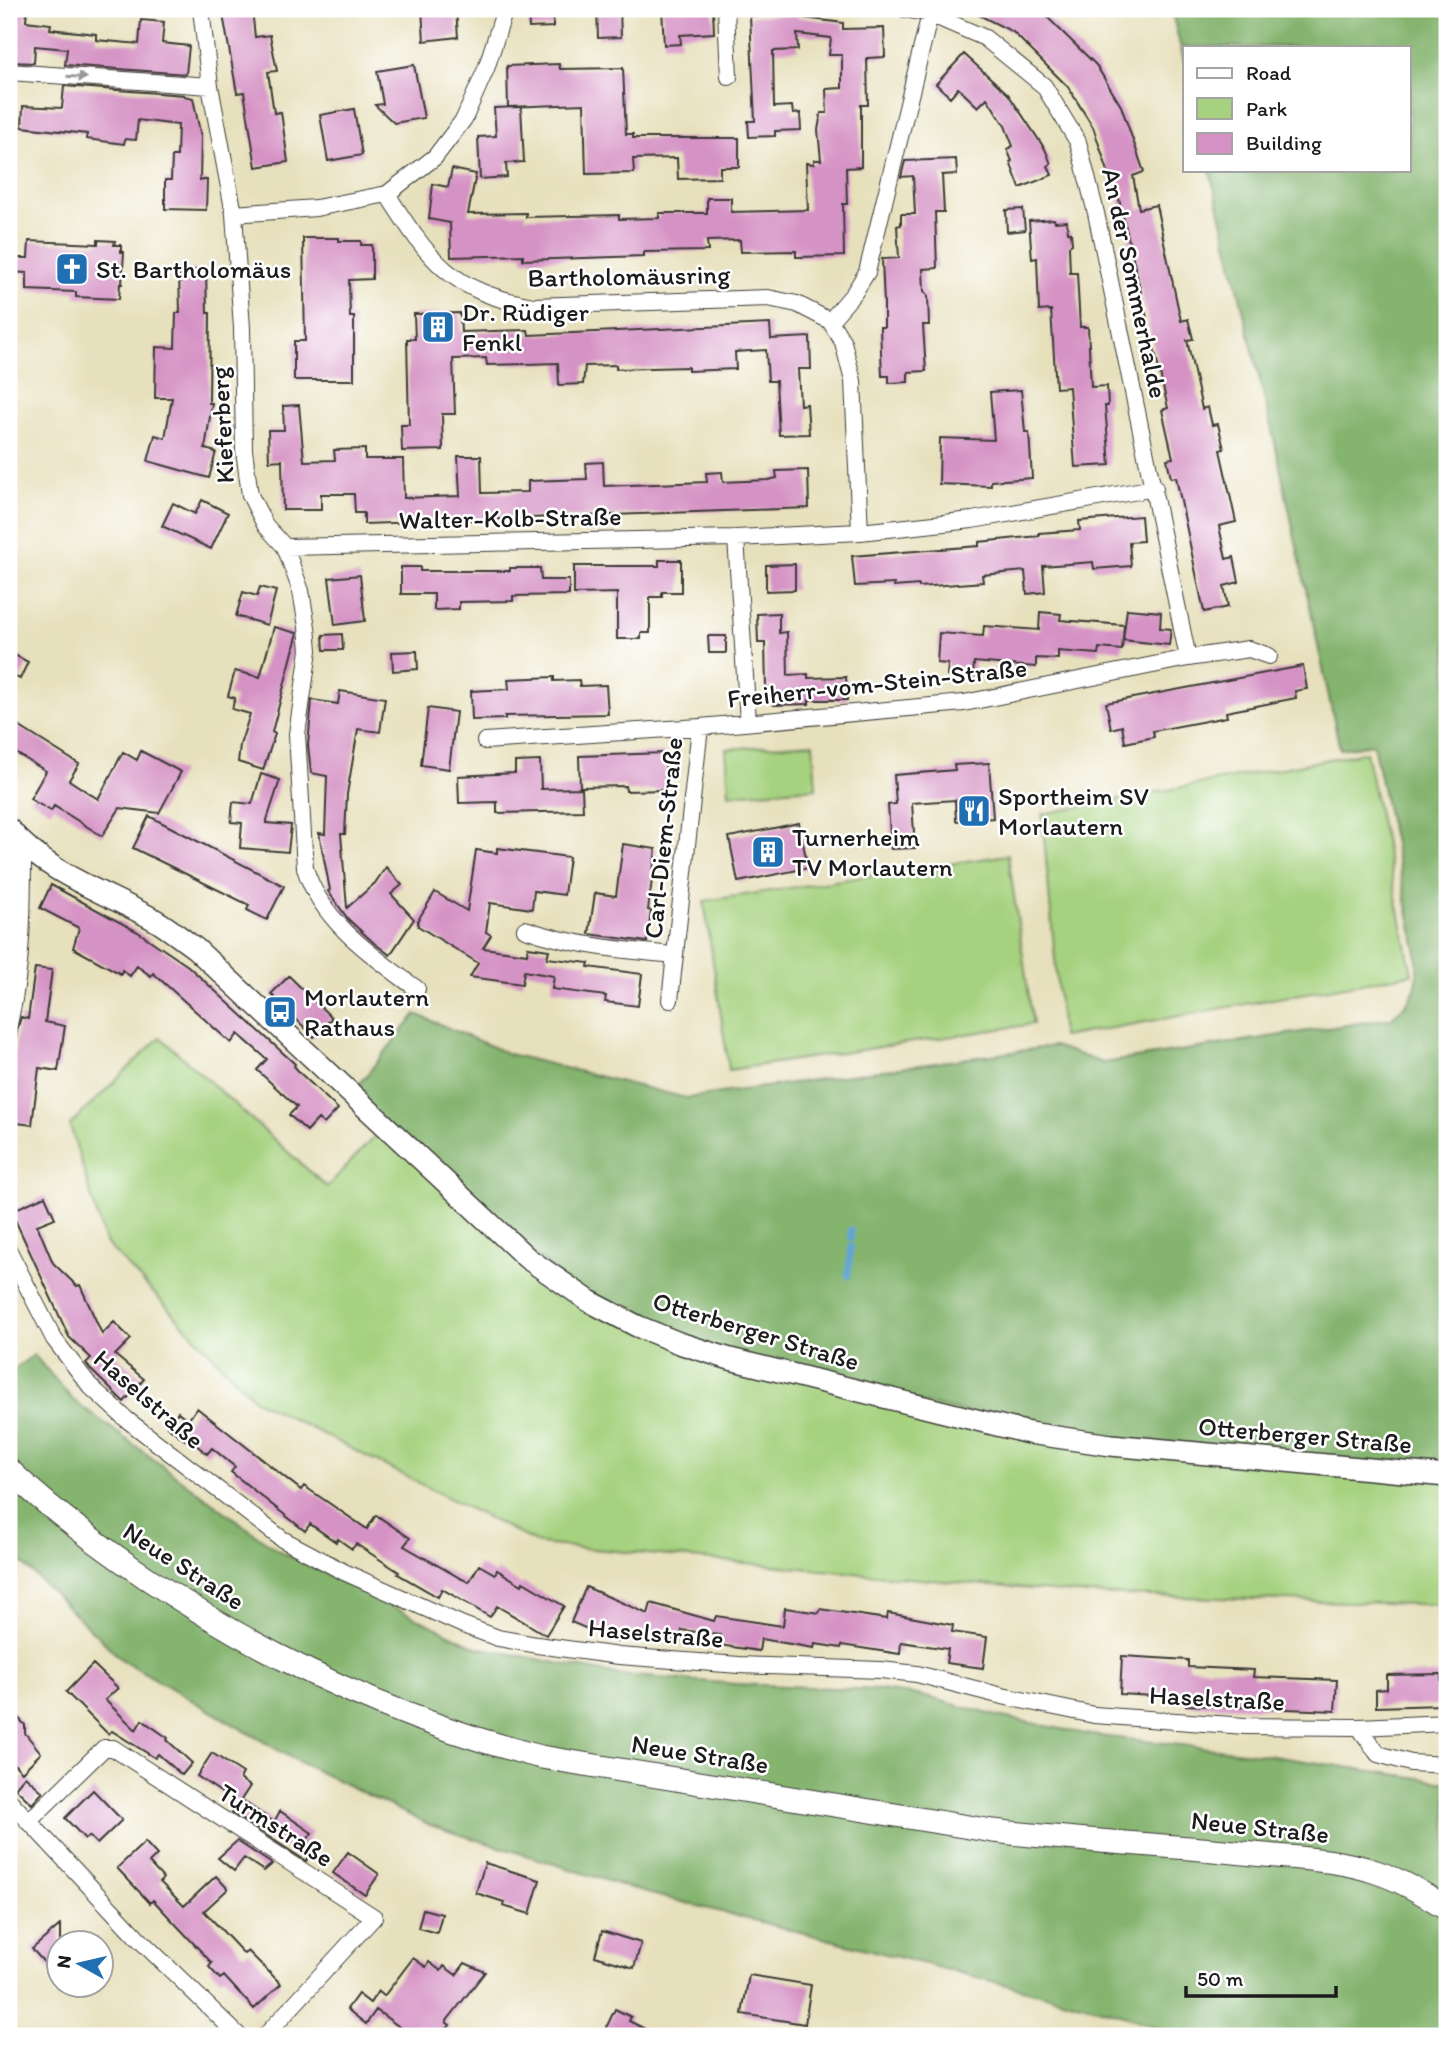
<svg xmlns="http://www.w3.org/2000/svg" width="1456" height="2045" viewBox="0 0 1456 2045" font-family="Itim,sans-serif">
<style>
.green{fill:#a6d27f;stroke:#61774e;stroke-width:2}
.forest{fill:#84b46e;stroke:#506845;stroke-width:2}
.lines{fill:none;stroke-linecap:round;stroke-linejoin:round}
.stream{stroke:#61a5d6;stroke-width:6}
.building{fill:#d593c5}
.minor-casing{stroke:#3a3934;stroke-width:18}
.tertiary-casing{stroke:#3a3934;stroke-width:24}
.secondary-casing{stroke:#3a3934;stroke-width:25}
.minor{stroke:#fff;stroke-width:16}
.tertiary{stroke:#fff;stroke-width:21}
.secondary{stroke:#fff;stroke-width:23}
.oneway{fill:#999}
.labels{text-anchor:middle;stroke-width:5;stroke-linejoin:round;paint-order:stroke}
.poi-label{font-size:26px;fill:#1c1c1c;stroke:#fff;text-anchor:start}
.street-label{font-size:26px;fill:#1c1c1c;stroke:#fff}
</style>
<rect width="100%" height="100%" fill="#fff"/>
<filter id="ink" filterUnits="userSpaceOnUse"><feTurbulence type="fractalNoise" baseFrequency=".0143" numOctaves="2"/><feDisplacementMap in="SourceGraphic" scale="14" xChannelSelector="R" yChannelSelector="G"/><feConvolveMatrix kernelMatrix="1 2 1 2 8 2 1 2 1" color-interpolation-filters="sRGB"/></filter>
<filter id="wash" filterUnits="userSpaceOnUse"><feTurbulence type="fractalNoise" baseFrequency=".00686" numOctaves="4" result="noise"/><feDisplacementMap in="SourceGraphic" scale="28" xChannelSelector="R" yChannelSelector="G"/><feGaussianBlur stdDeviation="1.57" result="paint"/><feColorMatrix in="noise" values="0 0 0 0 0 0 0 0 0 0 0 0 0 0 0 0 0 1.4 0 .05"/><feComposite in="paint" operator="in"/></filter>
<g filter="url(#wash)">
<rect width="100%" height="100%" fill="#e7e0bc"/>
<!-- green -->
<path class="green" d="M813,743L816,788L729,794L726,749Z
M1366,752L1412,974L1062,1037L1042,814Z
M1008,855L1033,1024L729,1070L704,901Z
M160,1037L327,1187L384,1126L1447,1476V1605L1084,1594L539,1544L255,1400L105,1242L70,1125Z"/>
<!-- forest -->
<path class="forest" d="M1171,9H1447V1476L1111,1445L730,1359L589,1301L351,1094L416,1014L509,1054L686,1098L1054,1046L1103,1063L1391,1018C1419,997 1419,982 1416,948L1373,744L1340,749L1276,448L1210,170H1409V47H1185V65Z
M34,1355L73,1400L277,1550L476,1647L618,1675L737,1684L880,1690L919,1695L997,1716L1091,1735L1252,1753L1447,1782V2036H1177L1124,2015L643,1892L430,1825L297,1761L121,1659L9,1550V1372Z"/>
<g class="lines">
<!-- stream -->
<path class="stream" d="M851,1238V1230
M848,1276L851,1246"/>
</g>
<g id="blocks">
<!-- building -->
<path class="building" d="M10,9H27L26,21L51,24L50,29L96,34V40L139,44L141,20L164,22L162,43L189,46L186,74L65,65L67,49L35,46L34,63L9,62Z
M222,9H252L255,37L270,35L277,71L268,72L274,113L281,112L288,162L256,167L244,92L237,93Z
M422,9H456L458,37L424,41Z
M528,9H553V27L529,28Z
M597,9H620L621,37L598,38Z
M662,9H713L714,33L680,35L681,44L664,45Z
M967,9H1039L1096,65L1121,106L1144,172L1133,176L1139,209L1156,205L1181,321L1188,319L1193,339L1187,340L1202,409L1208,407L1212,425L1218,424L1224,449L1220,450L1236,522L1219,526L1226,559L1234,557L1239,582L1224,586L1228,607L1204,612L1176,477L1171,478L1167,459L1173,458L1162,410L1168,408L1135,267L1115,182L1112,183L1093,127L1068,87L1013,32Z
M797,14V17L843,23V29L884,28L885,57L867,58L868,105H861V167L846,168L847,204H843L844,256L796,257V251L741,252L740,240L707,241L708,251L644,252V256L523,260V255L451,257L450,223L429,219L433,184L448,187L452,169L476,174L468,214L526,213V217L619,215V219L659,218V213H707V198H731V212L808,210L806,163L814,164V160H821L818,130L821,113H827L826,89L842,88V55H829L831,38L797,34L798,50L773,51L774,107L792,106L793,114L800,113L801,130L775,131V136L749,137L748,121H755L750,16Z
M964,54L1008,94L1045,149L1051,164L1048,166L1052,175L1020,188L1010,162L1012,161L1007,149L1013,146L1005,126L987,98L978,107L958,88L950,97L936,84Z
M559,64L560,69L623,68L626,134H633V138H739V167H720V178L678,179L677,158L633,159L634,173L586,174L584,104L508,107L507,66Z
M414,65L424,118L394,123L375,105L383,104L377,71Z
M64,86L184,95V96L193,98L201,137L200,180H207L206,210L165,209V180H171L172,156H177L178,125L138,120L136,140L125,139L124,144L86,139L87,134L22,127L23,106L62,108Z
M521,107L524,162L506,163L507,177L480,179L478,137L496,136L494,108Z
M354,109L362,155L328,161L320,115Z
M956,159L957,174L942,175L944,212H935L937,268L923,269L924,291L928,296L929,325H923L926,371L908,372V382L889,383V376H882L880,327H884V304L882,259L899,258L897,226L901,225V214H915L913,176L901,177L905,161Z
M1023,209L1025,230L1007,232L1006,210Z
M1054,219L1055,222L1067,221L1068,232L1071,233L1072,244L1069,246L1070,273H1077L1080,327H1088L1091,387L1107,386L1108,406H1105L1110,465L1075,467L1069,387L1056,388L1051,310L1039,311L1037,258L1032,259L1029,221Z
M303,238H339V241H361V245H372V279L349,280L350,317H354V380H294V341H305Z
M98,240L115,241L114,245H121V252H124L122,284H120L119,299L76,297V292L27,290V273L9,272V258H28L29,241L98,244Z
M179,270H206L207,313H210L209,403H212L205,449L216,452L209,478L148,461L155,435L165,438L172,398H155L156,347L175,348L176,313H180Z
M460,313L461,332L528,330L529,335L770,324L771,339L810,337L811,369H798L800,405L807,404L809,434L779,435L776,381H768L766,350L735,352L736,369L688,371V367L616,369V365L585,366L583,384L559,385L558,363L487,365L486,358L453,359L455,414H442L443,450L402,451L401,425H409L407,339H415L414,314Z
M1021,390L1025,432H1029L1032,478L991,481V486L939,484L940,438L994,440L990,392Z
M299,405L304,461L335,460L334,450L365,449V459H403L404,498L460,496L458,456H481L482,493L528,492V481L587,479L586,463L603,462L604,486L707,482L706,473L722,472L723,482L768,480L777,478L776,471L808,470L809,508L364,524V513H355L354,494H321V510H283L282,460L269,461L268,430H284L283,406Z
M202,500L228,513L211,549L162,526L173,503L195,514Z
M1141,516L1143,541L1129,542L1131,566L1094,569L1093,562L1043,566L1045,592L1027,594L1025,571L982,575L983,582L919,587V585L894,587V584L855,586L852,556L979,546V542L1039,536V533L1080,530L1079,521Z
M659,560H681V592H662V597H650V633H641V639H617V593L574,594V566H659Z
M795,564V590L766,591V565Z
M401,567H420V571H510V568H540L541,580H569V595L513,596V601L459,602V609L434,610V594H401Z
M360,575L365,621L335,625L329,578Z
M260,587L276,591L267,625L236,616L243,592L257,596Z
M1127,609L1161,612L1160,628L1171,629L1169,645L1123,640Z
M1040,612L1061,614L1060,620L1124,625L1122,650L1099,648L1098,654L1058,651V659L1036,658V667L974,662L973,678L947,676L948,664L937,663L939,633L983,636L984,626L1039,630Z
M779,613V633L787,632L788,675L808,674V678L846,677L847,700H809V704L774,705L773,687L766,688L765,643H758L757,614Z
M274,627L297,633V636L272,732L275,734L263,770L238,762L240,745L250,714L232,709L235,698L228,696L235,671L260,677Z
M342,634L343,650H324L323,635Z
M708,636H726V653H709Z
M417,651L418,669L393,671L392,652Z
M9,652L28,662L20,679L9,674Z
M1303,666L1307,689L1295,691L1296,698L1226,712L1227,717L1153,731L1154,737L1125,743L1122,726L1111,729L1106,703Z
M554,677V681L579,680L580,686L606,685L608,714L505,716V719L472,720L471,691L509,689L508,679Z
M340,691L385,698L380,732L358,729L347,794L345,834H341L347,908L375,883L386,867L402,885L391,894L414,919L390,955L374,943L348,919L328,891L330,890L319,833L325,834L327,776L311,773L308,745L312,700L338,704Z
M428,708L456,712L449,769L421,765Z
M9,720L79,764L69,780L98,799L123,752L137,760L141,751L181,772L159,813L120,808L102,836L54,806L51,811L30,799L46,771L9,749Z
M665,753L666,790L626,791L625,786L580,787L579,756Z
M540,761L541,789L582,788L583,811L497,813V802L459,803L458,776L515,773V762Z
M989,763L993,818L956,821L955,800L912,803L915,848L891,849L888,805L896,804L894,775L955,770L954,765Z
M261,774L280,780L266,823L291,825L288,852L240,848L242,823L231,822L233,802L252,804Z
M149,816L284,886L267,920L247,910L249,905L133,848Z
M799,823L808,868L738,882L729,837Z
M623,844L656,849L648,910L651,911L647,942L589,934L595,893L616,896Z
M497,848L569,857L564,895L534,891L532,909L490,903L486,932L491,935L483,948L527,954L528,947L549,950L547,958L589,963L588,967L642,974L638,1006L605,1002L606,996L552,989L554,976L524,971L522,984L470,977L478,963L418,926V920L435,892L467,911L476,850L497,853Z
M51,885L138,932L188,966L295,1064L294,1066L300,1073L338,1109L324,1124L318,1119L307,1131L289,1115L297,1107L257,1070L267,1059L238,1034L231,1043L153,973L151,976L137,966L130,976L122,970L121,974L73,948L79,928L40,908Z
M35,968L52,970L45,1022L65,1026L58,1071L39,1068L32,1125L9,1122V1097L17,1030L21,1017L28,1019Z
M289,976L332,1018L314,1037L271,994Z
M45,1196L55,1218L37,1225L53,1263L77,1286L80,1285L102,1334L114,1322L131,1339L115,1355L144,1379L124,1402L91,1370L86,1363L91,1358L69,1337L11,1211Z
M197,1408L301,1490L304,1486L367,1529L376,1515L410,1538L404,1546L460,1578L469,1582L479,1565L495,1574L497,1570L522,1585L523,1582L564,1606L546,1635L497,1606L490,1617L442,1589L438,1597L398,1574L399,1572L356,1544L352,1549L338,1539L336,1542L310,1524L305,1531L231,1472L235,1467L212,1448L207,1454L187,1437L185,1440L167,1426L178,1412L188,1420Z
M586,1587L648,1614L651,1603L714,1621L716,1616L783,1626L785,1608L819,1613L820,1609L887,1619L888,1613L953,1625L952,1632L987,1637L983,1668L946,1663L948,1649L901,1642L900,1654L842,1645L841,1648L815,1644L814,1648L761,1639L759,1651L719,1645L720,1635L682,1630L679,1643L657,1637L656,1640L623,1631L618,1642L571,1622Z
M1122,1656L1188,1660V1667L1254,1670L1253,1677L1337,1680L1335,1711L1186,1705V1698L1120,1694Z
M93,1664L118,1688L105,1700L136,1730L142,1720L168,1738L167,1740L192,1763L182,1775L158,1754L155,1758L112,1731L108,1734L66,1692Z
M1441,1674L1442,1705L1376,1707V1690L1387,1689V1675Z
M9,1708L25,1725V1733L41,1753L22,1772L9,1759Z
M212,1753L243,1773L240,1779L250,1786L241,1800L274,1822L280,1811L312,1833L306,1841L315,1847L306,1861L232,1813L238,1804L197,1776Z
M25,1776L43,1792L32,1804L15,1788Z
M93,1790L122,1820L97,1844L89,1836L85,1839L65,1818Z
M237,1841L272,1864L264,1871L244,1858L234,1871L218,1858Z
M145,1842L157,1855L149,1863L163,1878L160,1882L184,1906L216,1876L228,1889L204,1911L244,1954L248,1951L281,1984L254,2009L224,1976L220,1979L209,1967L212,1963L153,1900L150,1903L117,1868Z
M348,1852L379,1874L365,1895L333,1873Z
M485,1863L540,1880L530,1914L503,1906L504,1902L476,1893Z
M423,1909L442,1914L437,1933L418,1928Z
M60,1925V1980L32,1949Z
M602,1931L641,1943L634,1968L595,1956Z
M413,1958L426,1967L429,1962L441,1971L444,1966L456,1975L465,1963L485,1972L446,2022L450,2025L442,2036H412L376,2010L366,2024L347,2009L358,1994L370,2003L378,1991L384,1996Z
M749,1975L811,1985L805,2024L742,2014Z
M615,2009L631,2017L629,2021L659,2036H618L605,2030Z"/>
</g>
</g>
<g filter="url(#ink)">
<use href="#blocks" fill-opacity="0" stroke="#3a3934" stroke-width="2"/>
<g class="lines">
<defs>
<path id="minor" d="M201,9L210,86L234,214L242,328L244,450L250,495L265,525L285,547L301,591L307,627L309,650L297,734L305,868C321,922 374,957 417,989
M726,9L729,77
M905,9L930,14L985,38L1044,86L1078,142L1096,213L1188,658
M9,72L210,86
M387,194C429,260 451,292 533,306L768,298L797,304L830,321
M234,214L316,208L387,194L435,157L464,119L486,69L505,9
M860,532L853,381L843,342L830,321L854,293L867,272L930,14
M736,538L748,722
M285,547L736,538L860,532L972,520L1155,488
M485,741L700,727L964,703L1188,658L1249,649L1269,656
M525,929C574,946 623,950 674,955
M670,1000L700,727
M9,1024C23,965 23,905 23,845
M9,1251L54,1339L90,1386L126,1419L282,1539L344,1572L463,1625L498,1638L537,1645L619,1656L739,1665L881,1670L917,1674L1002,1696L1094,1715L1245,1726L1359,1727L1447,1723
M1359,1727L1378,1754L1411,1763L1447,1765
M9,1800L138,1938L239,2036
M28,1822L104,1748H113L374,1917L265,2036"/>
<path id="tertiary" d="M9,829C47,874 105,892 155,920C169,928 182,939 195,948L527,1258L589,1301L637,1326L679,1343L730,1359L1029,1433L1111,1445L1447,1476"/>
<path id="secondary" d="M9,1470C51,1510 98,1545 147,1578C268,1659 400,1721 541,1757L993,1831C1080,1841 1167,1845 1254,1854C1295,1858 1337,1859 1376,1872C1401,1880 1424,1894 1447,1908"/>
</defs>
<!-- minor casing -->
<use href="#minor" class="minor-casing"/>
<!-- tertiary casing -->
<use href="#tertiary" class="tertiary-casing"/>
<!-- secondary casing -->
<use href="#secondary" class="secondary-casing"/>
<!-- minor -->
<use href="#minor" class="minor"/>
<!-- tertiary -->
<use href="#tertiary" class="tertiary"/>
<!-- secondary -->
<use href="#secondary" class="secondary"/>
</g>
<!-- one-way arrows -->
<defs><path id="oneway-solid" d="M-6-.8H1V-3.2L6.5 0L1 3.2V.8H-6Z" transform="scale(1.75)"/></defs>
<use class="oneway" href="#oneway-solid" transform="translate(77 77) rotate(4)"/>
</g>
<!-- icons -->
<defs>
<symbol id="church-square" viewBox="-11 -11 22 22"><rect x="-9" y="-9" width="18" height="18" rx="4" fill="#1f6fb2" stroke="#fff"/><path d="M-1.2-6h2.4v3.5h3.3v2.4h-3.3V6h-2.4V-.1h-3.3v-2.4h3.3Z" fill="#fff"/></symbol>
<symbol id="building-square" viewBox="-11 -11 22 22"><rect x="-9" y="-9" width="18" height="18" rx="4" fill="#1f6fb2" stroke="#fff"/><path d="M-4-6H4V6H1V3H-1V6H-4ZM-2.5-4.3h1.7v1.8h-1.7ZM.8-4.3h1.7v1.8H.8ZM-2.5-1h1.7V.8h-1.7ZM.8-1h1.7V.8H.8Z" fill="#fff"/></symbol>
<symbol id="restaurant-square" viewBox="-11 -11 22 22"><rect x="-9" y="-9" width="18" height="18" rx="4" fill="#1f6fb2" stroke="#fff"/><path d="M-5-6h1v4h1v-4h1v4h1v-4h1v5L-1.5 .5V6h-2V.5L-5-1ZM5-6V6H3V1.5H1.5Q1.5-4 5-6Z" fill="#fff"/></symbol>
<symbol id="bus-square" viewBox="-11 -11 22 22"><rect x="-9" y="-9" width="18" height="18" rx="4" fill="#1f6fb2" stroke="#fff"/><path d="M-5-6H5V4H4V6H2V4H-2V6H-4V4H-5ZM-3.5-4V0h7V-4ZM-3.5 1.2v1.5H-2V1.2ZM2 1.2v1.5H3.5V1.2Z" fill="#fff"/></symbol>
</defs>
<g fill-rule="evenodd">
<use href="#church-square" x="53" y="250" width="38" height="38"/>
<use href="#building-square" x="419" y="308" width="38" height="38"/>
<use href="#restaurant-square" x="955" y="792" width="38" height="38"/>
<use href="#building-square" x="749" y="833" width="38" height="38"/>
<use href="#bus-square" x="261" y="993" width="38" height="38"/>
</g>
<g class="labels">
<!-- poi labels -->
<g class="poi-label">
<text x="96" y="278">St. Bartholomäus</text>
<text x="462" y="321">Dr. Rüdiger<tspan x="462" dy="30">Fenkl</tspan></text>
<text x="998" y="805">Sportheim SV<tspan x="998" dy="30">Morlautern</tspan></text>
<text x="792" y="846">Turnerheim<tspan x="792" dy="30">TV Morlautern</tspan></text>
<text x="304" y="1006">Morlautern<tspan x="304" dy="30">Rathaus</tspan></text>
</g>
<!-- street labels -->
<g class="street-label">
<text transform="translate(629 276) rotate(-1)" y="9">Bartholomäusring</text>
<text transform="translate(1135 283) rotate(78)" y="9">An der Sommerhalde</text>
<text transform="translate(222 425) rotate(-93)" y="9">Kieferberg</text>
<text transform="translate(510 518) rotate(-1)" y="9">Walter-Kolb-Straße</text>
<text transform="translate(877 683) rotate(-6)" y="9">Freiherr-vom-Stein-Straße</text>
<text transform="translate(663 838) rotate(-84)" y="9">Carl-Diem-Straße</text>
<text transform="translate(756 1331) rotate(17)" y="9">Otterberger Straße</text>
<text transform="translate(149 1399) rotate(41)" y="9">Haselstraße</text>
<text transform="translate(1305 1435) rotate(5)" y="9">Otterberger Straße</text>
<text transform="translate(184 1566) rotate(33)" y="9">Neue Straße</text>
<text transform="translate(656 1633) rotate(5)" y="9">Haselstraße</text>
<text transform="translate(1217 1698) rotate(3)" y="9">Haselstraße</text>
<text transform="translate(700 1754) rotate(9)" y="9">Neue Straße</text>
<text transform="translate(276 1825) rotate(33)" y="9">Turmstraße</text>
<text transform="translate(1260 1827) rotate(6)" y="9">Neue Straße</text>
</g>
</g>
<!-- margin -->
<rect width="1456" height="2045" fill="none" stroke="#fff" stroke-width="35"/>
<!-- legend -->
<rect x="1183" y="46" width="228" height="126" fill="#ffffff" stroke="#a4a4a4" stroke-width="2"/>
<rect x="1197" y="68" width="35" height="10" fill="#ffffff" stroke="#a4a4a4" stroke-width="2"/>
<text x="1246" y="80" font-size="21" fill="#1c1c1c">Road</text>
<rect x="1197" y="98" width="35" height="21" fill="#a6d27f" stroke="#a4a4a4" stroke-width="2"/>
<text x="1246" y="116" font-size="21" fill="#1c1c1c">Park</text>
<rect x="1197" y="133" width="35" height="21" fill="#d593c5" stroke="#a4a4a4" stroke-width="2"/>
<text x="1246" y="150" font-size="21" fill="#1c1c1c">Building</text>
<!-- north arrow -->
<g transform="translate(80 1964) rotate(278)"><circle r="33" fill="#ffffff" stroke="#a4a4a4" stroke-width="2"/>
<path d="M0-5L12 26L0 18L-12 26Z" fill="#1f6fb2"/>
<text y="-10" font-size="19" font-weight="bold" text-anchor="middle" fill="#1c1c1c">N</text>
</g>
<!-- scale -->
<path d="M1186 1986v10h150v-10" fill="none" stroke="#1c1c1c" stroke-width="3.5"/>
<text x="1197" y="1986" font-size="21" fill="#1c1c1c" stroke="#ffffff" stroke-width="5" paint-order="stroke">50 m</text>
</svg>
